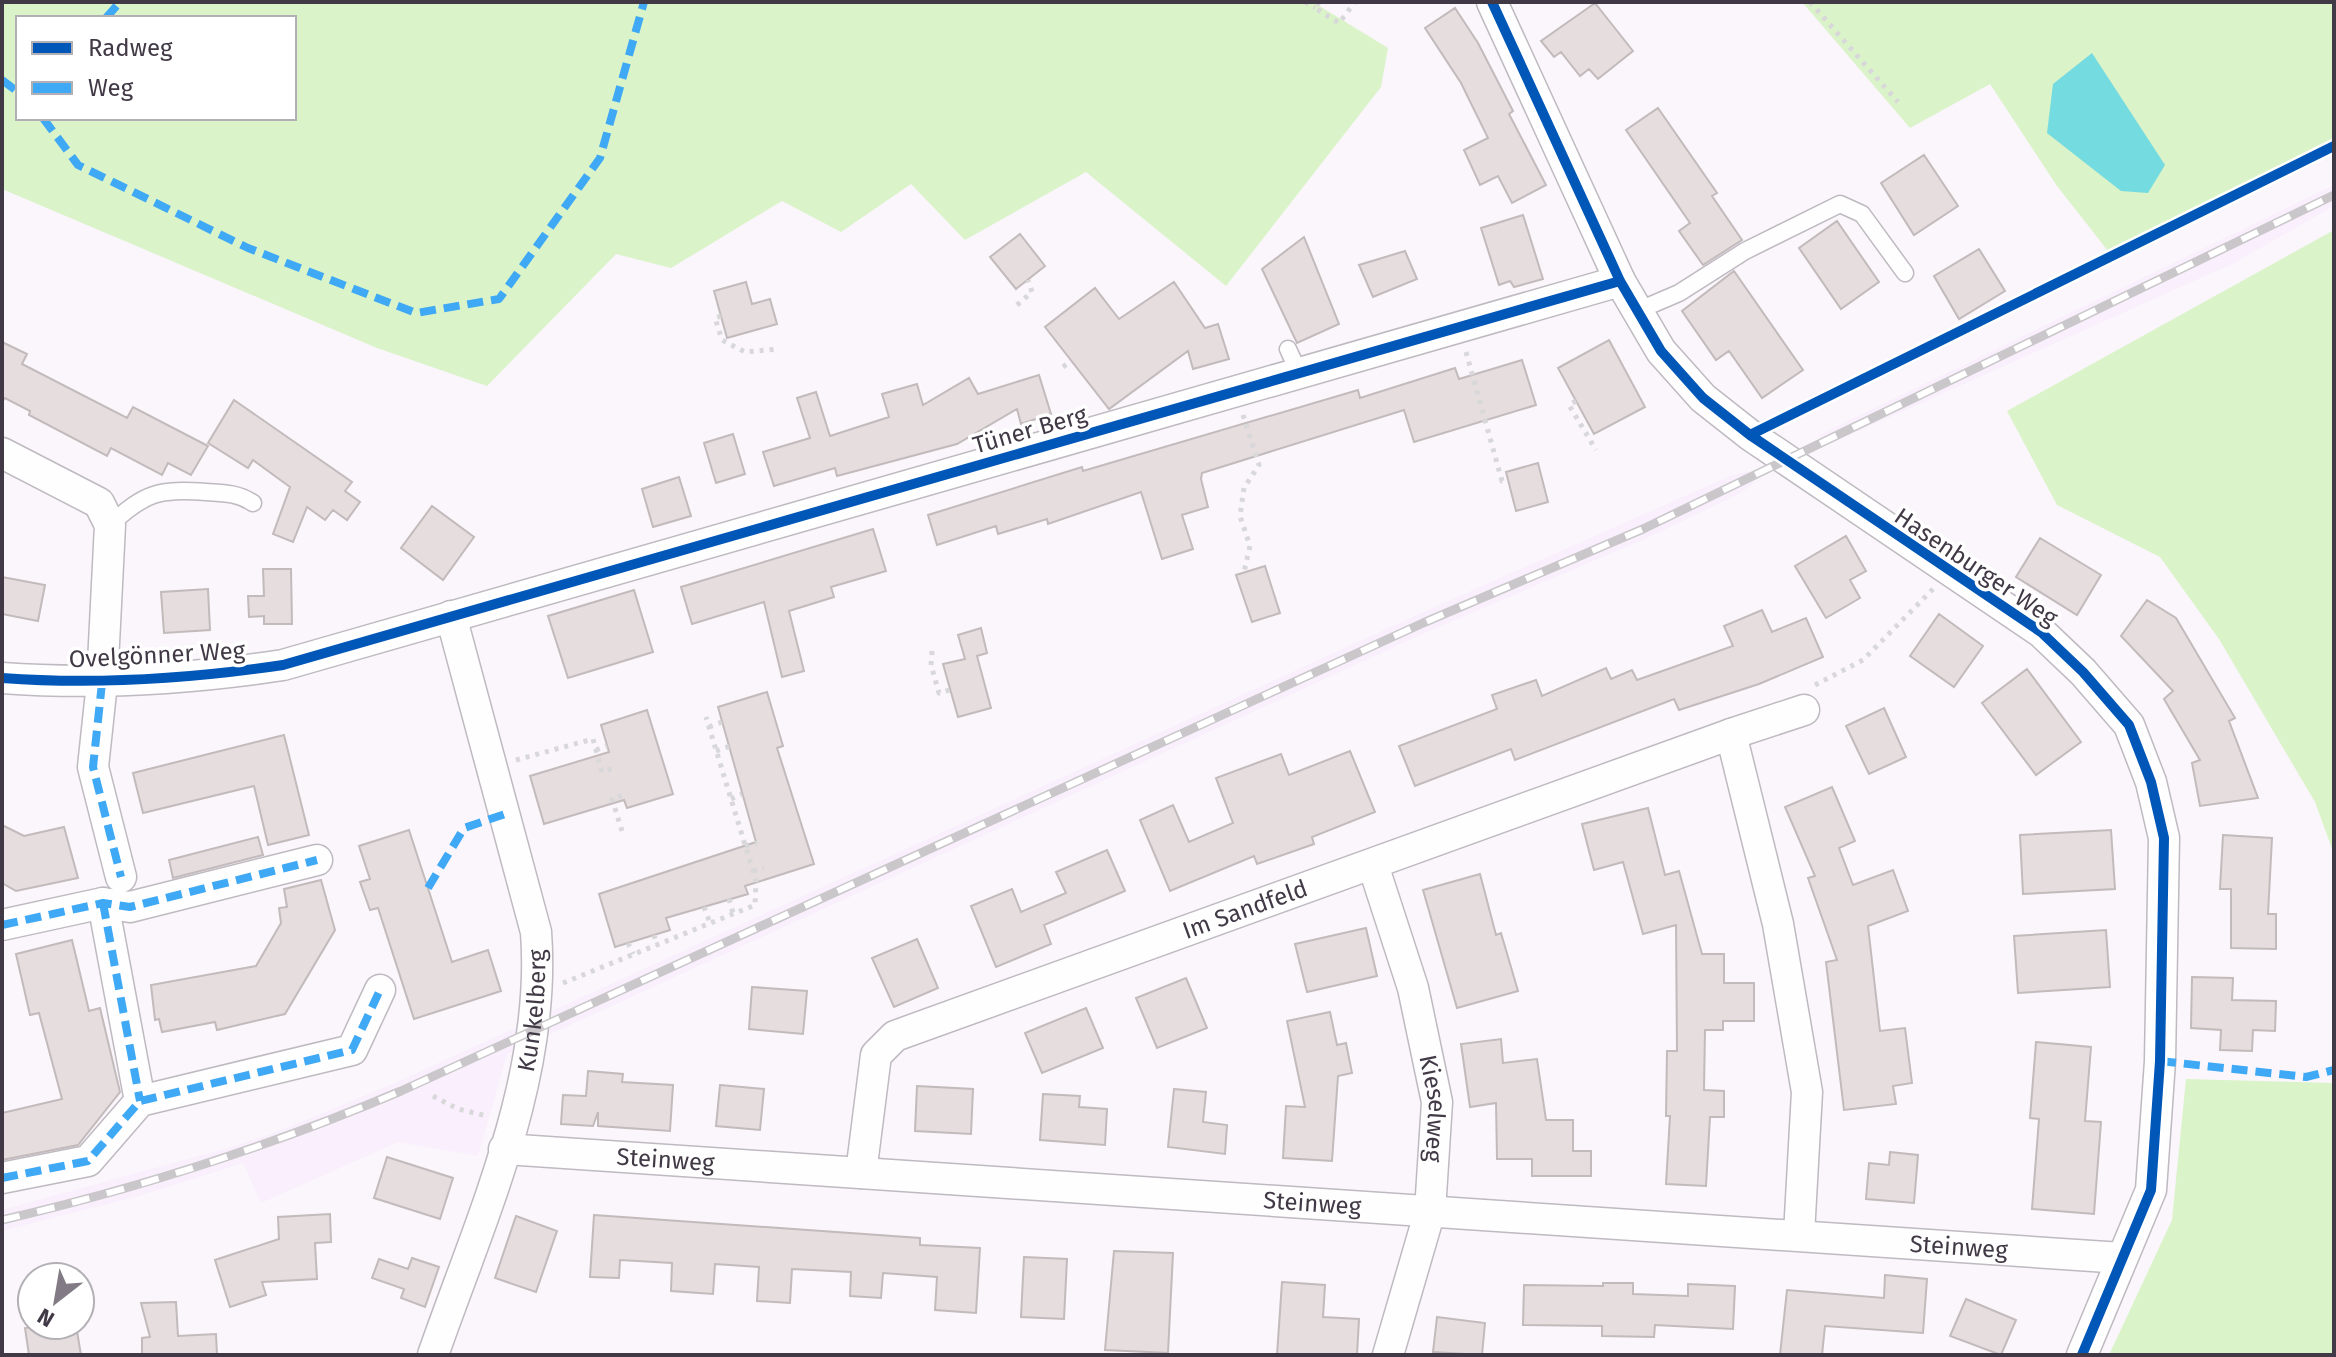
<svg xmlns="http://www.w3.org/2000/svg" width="2336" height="1357" viewBox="0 0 2336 1357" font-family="'Fira Sans',sans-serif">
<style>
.built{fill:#f9effd}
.green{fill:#daf3c9;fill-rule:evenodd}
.water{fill:#74dbe0}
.building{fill:#e5ddde;stroke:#c2babb;stroke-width:2}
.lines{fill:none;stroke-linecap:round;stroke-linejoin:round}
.service-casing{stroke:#bfb9c1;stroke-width:19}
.minor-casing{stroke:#bfb9c1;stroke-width:33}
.path{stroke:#d8d7d9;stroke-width:5;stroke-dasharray:4 6;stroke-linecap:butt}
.service{stroke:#fefefe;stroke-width:16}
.minor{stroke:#fefefe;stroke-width:30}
.rail-casing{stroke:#c9c7c9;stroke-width:9}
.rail{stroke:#fff;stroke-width:6;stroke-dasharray:18;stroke-linecap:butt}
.quiet{stroke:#3fa9f5;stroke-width:8;stroke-dasharray:16 8;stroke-linecap:butt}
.cycleway-casing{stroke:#fff;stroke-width:15}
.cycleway{stroke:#0057b8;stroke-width:10}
.labels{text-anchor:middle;stroke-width:7;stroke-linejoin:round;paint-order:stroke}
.street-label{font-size:24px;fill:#413945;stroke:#fff}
</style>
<rect width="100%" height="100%" fill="#faf6fb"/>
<!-- built -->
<path class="built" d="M2334,185V206L2234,263L1825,446L1819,435Z
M1749,471L1755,482L1739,494L1647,538L1427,632L507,1054L478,1156L398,1142L261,1203L243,1163L142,1195L2,1231V1210L235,1146L287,1128L397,1082L1419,614L1730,476Z"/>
<!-- green -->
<path class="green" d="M2,2H1313L1388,48L1381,87L1226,286L1086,172L965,240L911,184L841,232L782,201L671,268L616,254L487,386L377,348L2,189ZM18,18H294V118H18Z
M1802,2H2334V140L2112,256L2057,186L1990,84L1910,128Z
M2334,230V854L2315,802L2219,639L2160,557L2057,505L2007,411Z
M2186,1079L2334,1083V1355H2109L2172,1220Z"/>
<!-- water -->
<path class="water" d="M2092,53L2165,165L2148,193L2121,191L2047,133L2053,84Z"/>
<!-- building -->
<path class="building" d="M1595,3L1633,51L1598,79L1589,69L1580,76L1561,52L1554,57L1541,41Z
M1455,8L1478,43L1513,111L1509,114L1546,185L1512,203L1498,176L1480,185L1464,150L1488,138L1461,83L1425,28Z
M1658,108L1717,193L1712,196L1742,240L1703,265L1679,231L1690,223L1626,130Z
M1924,155L1958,206L1914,235L1881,183Z
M1523,215L1543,279L1514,287L1510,281L1499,285L1481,228Z
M1837,221L1879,282L1841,309L1799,248Z
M1020,234L1045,266L1016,289L990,257Z
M1304,237L1339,324L1297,343L1262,269Z
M1979,249L2005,291L1959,319L1934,276Z
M1405,251L1417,279L1373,297L1359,265Z
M1734,271L1803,370L1762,398L1729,351L1716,360L1682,311Z
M746,282L752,304L770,299L777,324L727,338L714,291Z
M1174,282L1205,328L1218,324L1229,359L1193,369L1188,351L1109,409L1045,327L1095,288L1119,319Z
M1609,340L1645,407L1594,434L1558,368Z
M2,342L27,354L22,364L127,418L133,407L208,446L191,475L168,463L162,475L111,448L107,456L29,415L30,411L5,398L2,402Z
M1522,360L1536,405L1414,442L1404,410L1202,473L1201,479L1208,507L1182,515L1193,549L1162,559L1141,492L1048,524L1047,519L998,534L996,526L937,545L928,515L1082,467L1083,471L1358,390L1360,398L1455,368L1459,379Z
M1039,375L1051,414L1021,424L1017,409L957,444L837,476L835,468L774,486L763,452L810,438L797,398L816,392L830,436L889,417L882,394L917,384L923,405L969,378L978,394Z
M234,400L352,482L345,491L360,502L347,520L333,510L325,520L307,507L293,542L273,534L290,487L253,460L248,468L208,443Z
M733,434L745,474L716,483L704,443Z
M1538,463L1548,502L1516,511L1506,472Z
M679,477L691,516L653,527L642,489Z
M432,506L474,537L443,580L401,548Z
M873,529L886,571L831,587L834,597L789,611L804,671L782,677L764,602L692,624L681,587Z
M1846,536L1866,571L1850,580L1860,598L1826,618L1795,566Z
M2040,538L2101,575L2077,615L2016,577Z
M1265,566L1280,613L1252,622L1236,575Z
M263,569H291L292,624H264V616L249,617L248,596H264Z
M2,577L45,585L38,621L2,614Z
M208,589L210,630L164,633L161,592Z
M634,590L653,652L568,678L548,616Z
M2147,600L2176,618L2235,718L2229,721L2258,798L2200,806L2192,763L2200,760L2164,699L2173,691L2121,636Z
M1762,610L1772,632L1806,618L1823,657L1759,684L1679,710L1674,699L1515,760L1511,749L1415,786L1399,746L1497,709L1492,695L1536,680L1542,696L1606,668L1611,679L1632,670L1637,680L1733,646L1724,626Z
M1939,614L1983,646L1954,687L1910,656Z
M981,628L987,653L977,656L991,708L958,717L943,664L965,659L958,635Z
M2027,669L2081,742L2036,775L1982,703Z
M767,692L783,746L777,748L814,864L745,886L748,894L666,918L670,930L615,947L599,894L756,842L718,707Z
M1884,708L1906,757L1869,774L1846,726Z
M647,710L673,794L627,808L624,800L544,824L530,776L609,752L601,725Z
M284,735L309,835L268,845L254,786L143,813L133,773Z
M1350,751L1375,812L1312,837L1314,844L1257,864L1254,856L1170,891L1140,820L1173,805L1189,842L1233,823L1216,778L1281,754L1289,775Z
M1832,787L1855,841L1839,848L1853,885L1893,870L1908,911L1868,926L1880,1031L1905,1028L1912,1083L1893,1086L1896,1104L1844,1110L1826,962L1837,960L1808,878L1815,876L1785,807Z
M1648,808L1665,875L1679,871L1702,954H1724V983H1754V1021H1723V1030H1705L1704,1090L1724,1091V1117H1710L1706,1186L1666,1184L1670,1116H1666L1667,1051H1677L1676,925L1643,934L1623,862L1594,870L1582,824Z
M2,825L24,836L64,827L78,878L16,891L2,883Z
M409,830L452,962L488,950L501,991L414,1019L378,908L370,910L360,882L370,879L359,846Z
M2111,830L2115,889L2023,894L2020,835Z
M2223,835L2272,838L2268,914H2276V949L2231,948V889H2220Z
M258,837L263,855L173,878L169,860Z
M1107,850L1125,891L1044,925L1051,944L996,967L971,906L1012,889L1021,912L1066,893L1056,872Z
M1480,874L1496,935L1501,933L1518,991L1457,1008L1423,890Z
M321,880L335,930L285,1014L217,1030L215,1022L162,1032L159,1019L155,1020L151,985L256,966L281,923L279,908L287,907L284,889Z
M1366,928L1377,976L1307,992L1295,944Z
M2106,930L2110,987L2018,993L2014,936Z
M917,939L938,988L894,1007L872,958Z
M72,940L89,1011L100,1008L120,1092L78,1145L2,1160V1113L62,1099L39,1013L30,1015L16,954Z
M2192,977L2233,978L2232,1000L2276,1001L2275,1031L2253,1030L2252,1051L2220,1050L2221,1030L2191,1028Z
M1186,978L1207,1028L1157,1048L1136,998Z
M752,987L807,991L803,1034L749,1029Z
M1086,1008L1103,1048L1042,1073L1025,1033Z
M1330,1012L1337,1045L1346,1043L1352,1073L1338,1076L1332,1161L1283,1158L1286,1106L1305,1107L1287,1021Z
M1501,1039L1503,1063L1537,1059L1546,1120H1573V1151H1591V1176H1532V1159H1497L1496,1103L1470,1107L1461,1044Z
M2036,1042L2091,1047L2085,1121L2101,1122L2094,1214L2032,1209L2039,1119L2030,1118Z
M588,1071L623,1074L622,1082L673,1085L670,1131L598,1126V1112L593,1126L561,1124L563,1095L586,1096Z
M720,1085L764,1089L760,1130L716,1126Z
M917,1086L973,1089L971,1134L915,1131Z
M1174,1089L1206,1092L1203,1122L1227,1125L1225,1154L1168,1147Z
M1043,1094L1080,1096L1079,1107L1107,1109L1105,1145L1040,1140Z
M1890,1152L1918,1155L1914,1203L1866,1199L1869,1163L1889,1165Z
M387,1157L453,1178L440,1219L374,1198Z
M330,1214L331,1242L315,1243L317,1279L262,1282L266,1295L230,1307L215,1260L279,1239L278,1217Z
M594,1215L920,1238V1245L980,1248L976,1313L935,1310L937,1277L883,1273L881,1298L850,1296L851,1272L792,1269L790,1303L757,1301L759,1267L715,1264L713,1294L671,1291L672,1263L620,1260L619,1278L590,1277Z
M516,1216L557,1231L536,1292L495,1278Z
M1114,1251L1173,1253L1168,1353L1105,1350Z
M1024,1257L1067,1259L1064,1319L1021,1317Z
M412,1258L439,1267L425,1307L401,1298L404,1289L372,1278L379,1259L408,1269Z
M1885,1275L1927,1279L1923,1333L1825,1326L1822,1355H1780L1787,1290L1884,1298Z
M1282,1282L1325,1285L1323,1317L1359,1319L1357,1355H1277Z
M1603,1283H1633V1294L1688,1296V1284L1735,1286L1733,1329L1655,1325L1654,1337L1602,1336V1326L1523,1325L1524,1285L1603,1286Z
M1966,1299L2016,1320L2001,1355L1950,1336Z
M176,1302L178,1336L216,1334L217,1355H142V1338L150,1337L141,1303Z
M1437,1317L1485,1323L1482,1355L1433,1352Z
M46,1325H76L81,1355H29L25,1328Z"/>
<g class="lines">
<defs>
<path id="service" d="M1637,311L1679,293L1745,251L1840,204L1862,214L1905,273
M1288,349L1299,373
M110,525C145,492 159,489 206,492C224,493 238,493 253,503"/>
<g id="minor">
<path d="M1492,2L1620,281L1661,351L1703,398L1750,435L2041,632L2083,672L2129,725L2151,782L2164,838L2160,1061L2151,1190L2082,1355"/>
<path d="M2,453L99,503L110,525L102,683L93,767L121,877"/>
<path d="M2,678C97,685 189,679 283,665L1620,281"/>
<path d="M1731,734L1804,710"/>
<path id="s1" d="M1373,865L1413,988L1437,1102L1430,1211L1388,1355"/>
<path d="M103,903L140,1101"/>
<path d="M2,925L103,903L130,907L317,860"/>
<path id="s2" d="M504,1149L2122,1258"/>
<path id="s3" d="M861,1173L876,1055L895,1036L1731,734L1778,924L1807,1092L1799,1234"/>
<path d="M2,1178L88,1161L140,1101L352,1050L380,990"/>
<path id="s4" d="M433,1355C480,1220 547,1078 536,932L451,616"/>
</g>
</defs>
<!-- service casing -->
<use href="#service" class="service-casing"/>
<!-- minor casing -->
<use href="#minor" class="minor-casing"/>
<!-- path -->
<path class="path" d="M1305,2L1315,8
M1319,2L1315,8L1339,23L1355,2
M1810,2L1898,102
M1017,305L1032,292L1028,280
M721,316L715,318L722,340L745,352L778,349
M1466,352L1502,481L1508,480
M1063,367L1071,361
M1576,401L1569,405L1596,450
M1243,415L1259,465L1244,488L1240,516L1250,546L1244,572
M932,651L931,665L939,693L950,690
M1815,685L1863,660L1933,589
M709,727L722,722
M596,750L607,746
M716,751L730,746
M516,760L593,739L602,772L614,768
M731,799L742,794
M622,831L612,799L623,795
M745,846L757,843
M753,871L764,868
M729,899L733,913
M704,907L710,923
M654,935L657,945
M628,943L633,954
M563,983L755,905L756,881L706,717
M433,1096L458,1109L487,1116"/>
<!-- service -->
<use href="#service" class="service"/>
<!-- minor -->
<use href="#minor" class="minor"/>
<defs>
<path id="rail" d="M2,1220C140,1188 271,1146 401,1091L1423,623L1643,529L2334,195"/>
</defs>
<!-- rail casing -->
<use href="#rail" class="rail-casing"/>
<!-- rail -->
<use href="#rail" class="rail"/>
<!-- quiet -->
<path class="quiet" d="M106,18L120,2
M2,80L18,92
M43,118L78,165L248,248L416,313L499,299L600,158L644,2
M102,683L93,767L121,877
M428,888L464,828L505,814
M103,903L140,1101
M2,925L103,903L130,907L317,860
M2160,1061L2306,1077L2334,1070
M2,1178L88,1161L140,1101L352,1050L380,990"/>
<defs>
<path id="cycleway" d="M1492,2L1620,281L1661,351L1703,398L1750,435L2041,632L2083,672L2129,725L2151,782L2164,838L2160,1061L2151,1190L2082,1355
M1750,435L2334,146
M2,678C97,685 189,679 283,665L1620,281"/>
</defs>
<!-- cycleway casing -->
<use href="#cycleway" class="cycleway-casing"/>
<!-- cycleway -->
<use href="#cycleway" class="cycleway"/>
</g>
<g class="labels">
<!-- street labels -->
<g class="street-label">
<text transform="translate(1030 430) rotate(-16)" y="8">Tüner Berg</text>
<text transform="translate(1976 567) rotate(34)" y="8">Hasenburger Weg</text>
<text transform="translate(157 655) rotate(-3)" y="8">Ovelgönner Weg</text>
<text dy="8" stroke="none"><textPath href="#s3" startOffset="518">Im Sandfeld</textPath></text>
<text dy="8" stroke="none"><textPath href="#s4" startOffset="360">Kunkelberg</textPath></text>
<text dy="8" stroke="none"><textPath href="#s1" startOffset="252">Kieselweg</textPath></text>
<text dy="8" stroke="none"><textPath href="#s2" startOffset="162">Steinweg</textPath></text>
<text dy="8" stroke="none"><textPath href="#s2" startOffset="810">Steinweg</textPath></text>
<text dy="8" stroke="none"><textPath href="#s2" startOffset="1458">Steinweg</textPath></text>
</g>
</g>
<!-- border -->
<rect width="2336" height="1357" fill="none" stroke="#413945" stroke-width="8"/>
<!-- legend -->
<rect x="16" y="16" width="280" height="104" fill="#ffffff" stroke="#b3b0b5" stroke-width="2"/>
<rect x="32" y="42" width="40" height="12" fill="#0057b8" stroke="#b3b0b5" stroke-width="2"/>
<text x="88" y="56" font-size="24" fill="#413945">Radweg</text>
<rect x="32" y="82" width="40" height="12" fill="#3fa9f5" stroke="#b3b0b5" stroke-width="2"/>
<text x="88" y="96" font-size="24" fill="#413945">Weg</text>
<!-- north arrow -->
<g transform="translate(56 1301) rotate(211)"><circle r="38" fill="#ffffff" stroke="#b3b0b5" stroke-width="2"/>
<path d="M0-6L14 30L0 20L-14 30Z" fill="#827b85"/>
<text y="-12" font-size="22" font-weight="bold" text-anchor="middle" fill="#413945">N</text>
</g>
</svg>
